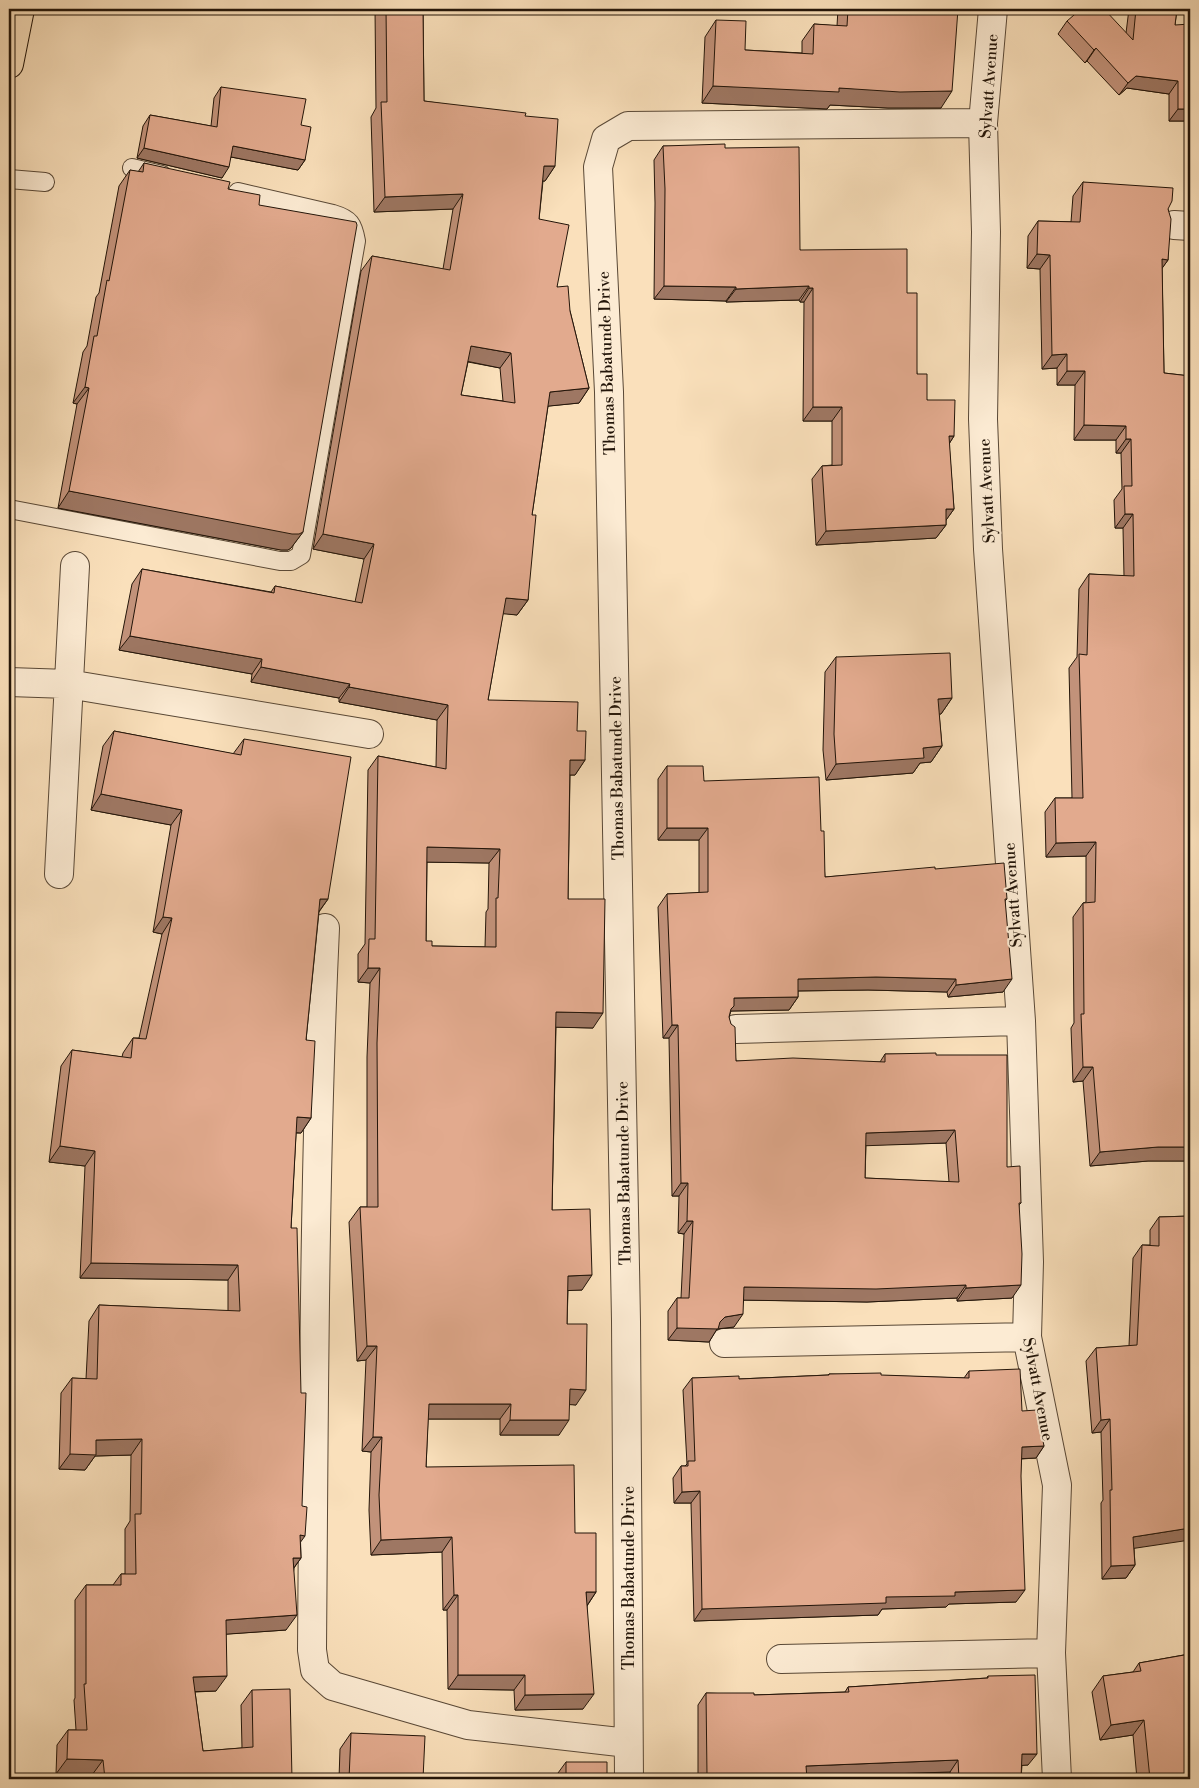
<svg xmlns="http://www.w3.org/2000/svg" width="1199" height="1788" viewBox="0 0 1199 1788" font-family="'Libre Bodoni',serif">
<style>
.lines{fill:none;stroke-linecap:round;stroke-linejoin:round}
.service-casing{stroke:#594836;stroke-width:20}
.minor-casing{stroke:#594836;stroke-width:30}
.primary-casing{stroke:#231509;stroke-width:30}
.service{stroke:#fcebd3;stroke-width:18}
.minor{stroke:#fcebd3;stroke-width:28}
.primary{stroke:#fae0bb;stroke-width:28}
.wall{fill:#c2927a;stroke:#231509;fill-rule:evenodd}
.shaded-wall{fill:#9e7763;stroke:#231509}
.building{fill:#e2aa8e;stroke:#231509;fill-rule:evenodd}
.labels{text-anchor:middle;stroke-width:4;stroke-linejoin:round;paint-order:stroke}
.street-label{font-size:16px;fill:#231509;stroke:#fcebd3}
</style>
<rect width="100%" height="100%" fill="#fae0bb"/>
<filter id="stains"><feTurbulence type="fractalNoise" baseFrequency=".004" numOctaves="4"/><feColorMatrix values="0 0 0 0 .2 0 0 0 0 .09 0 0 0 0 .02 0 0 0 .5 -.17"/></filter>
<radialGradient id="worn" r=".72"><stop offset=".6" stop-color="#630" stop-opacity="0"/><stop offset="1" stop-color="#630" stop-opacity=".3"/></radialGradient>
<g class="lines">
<defs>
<path id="service" d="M132,168L162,175
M9,179L45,182
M9,509L280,561H291L301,555L356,241C353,224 350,219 333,214L238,192"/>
<path id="minor" d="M993,9L983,123L986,232L983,419L988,549L1021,1021L1029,1262L1027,1337L1057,1485L1051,1653L1057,1779
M1174,225L1190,226
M9,682L68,684L369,734
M59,874L75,566
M325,928C314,1168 314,1409 312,1650L315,1670L333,1686L468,1725L628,1743
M736,1029L1021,1021
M724,1343L1027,1337
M781,1659L1051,1653
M629,1779L626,1321L609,392L598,167L606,139L628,126L983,123"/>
<path id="primary" d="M9,64L20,9"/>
</defs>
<!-- service casing -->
<use href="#service" class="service-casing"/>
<!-- minor casing -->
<use href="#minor" class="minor-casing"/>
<!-- primary casing -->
<use href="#primary" class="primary-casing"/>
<!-- service -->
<use href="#service" class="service"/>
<!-- minor -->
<use href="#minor" class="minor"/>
<!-- primary -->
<use href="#primary" class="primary"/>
</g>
<!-- wall -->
<path class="wall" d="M375,9H423L424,101L525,116L555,166L545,181H543L539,219L557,287L570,311L589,388L579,403L548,406L532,515L528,600L517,615L503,613L488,700L577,731L585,760L575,775H570L568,899L593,1028L556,1027L552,1210L582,1290H568L567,1324L576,1405L569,1404L559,1435H500V1419H428L426,1467L575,1533L596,1592L587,1606L583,1709L515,1710L514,1690L448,1689L447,1610H443L442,1552L371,1555L369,1510L371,1452L362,1451L366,1360L357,1361L349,1222L360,1207H367V1057L370,983L358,982V954L365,944L368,770L378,756L436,767L437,720L339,702V698L251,682L252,674L119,650L132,584L142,569L271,592L275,586L355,602L364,559L313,549L361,271L372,256L443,269L453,209L374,212L371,117L376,108ZM468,362L500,368L503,401L461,395ZM427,862L489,863L488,909L486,912L485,947L432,946L426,941Z
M838,9H958L941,108H888L830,105L827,109L702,103L705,37L716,20L745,50L802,53V41L814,24L837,26Z
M1129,9H1177L1175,25L1190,121H1169V94L1127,88L1119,95L1087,61L1085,63L1058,34L1067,21L1126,33Z
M221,87L301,125L305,160L298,170L231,157L222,178L137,158L143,126L150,115L211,126L214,98Z
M663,146L725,148L800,250L907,293L917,374L927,400L954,436L949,444L954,509L946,520V525L936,538L816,545L812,479L822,466L832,465V421H803L804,302H800L799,300L726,302V301L654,299L655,203L654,160Z
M144,163L228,189L259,205L303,532L291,548L288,550H281L58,508L77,404L73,403L83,352L87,346L96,297L99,293L119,186L130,170L138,172Z
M1083,182L1168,209V260L1162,268L1164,373L1190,376V1161H1148L1090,1166L1083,1081L1073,1082L1071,1028L1074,1023L1073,917L1083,903L1086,902V856L1046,857L1045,812L1055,798H1072L1069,668L1077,657L1079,589L1089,574L1124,576L1123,528H1115L1114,500L1122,489L1121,453H1116V440H1074L1075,385H1057V368L1042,369L1040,269L1027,268L1028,236L1038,221L1071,222L1073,196Z
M836,657L952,698L941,714H939L942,746L931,762L920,763L913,773L826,780L823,750L825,672Z
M114,731L233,754L244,739L328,899L319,912L306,1040L311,1118L301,1133H296L291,1228L301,1558L294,1568L286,1630L226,1634L216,1691L195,1692L203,1751L242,1748L241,1705L252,1690L292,1779H92V1775L56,1774L57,1745L68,1730H76L74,1700L75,1698V1600L86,1585H113L121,1574H125V1529L130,1521L131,1455L95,1456L85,1470L59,1469L61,1393L72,1378L86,1379L89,1321L99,1305L228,1311V1280L80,1278L85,1166L49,1162L61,1066L72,1050L122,1057L123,1053L133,1038H139L162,934L153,932L171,825L91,810L103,746Z
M667,766L704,781L821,831L825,877L935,869L1007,899L1005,901L1003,992L948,997L947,992L868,990L798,991V997L789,1010L731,1011L729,1017L736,1061L880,1062L885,1054L936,1055L1007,1167L1021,1203L1019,1205L1012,1298L957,1301V1298L867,1302L744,1300L734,1327L717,1329L709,1342L668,1340V1311L677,1298H681L684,1234L678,1233L679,1196H672L669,1038H663L658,907L667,894L699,893V840H658V779ZM946,1143L949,1182L865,1178L866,1145Z
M1190,1216L1134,1548L1135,1565L1126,1578L1102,1579L1101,1503L1103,1500L1101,1432L1092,1433L1086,1361L1096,1348L1129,1346L1133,1258L1142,1245H1150V1230L1159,1217Z
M969,1371L1022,1411L1044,1446L1036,1458L1021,1459L1016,1602L949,1604L946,1607L882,1609L878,1615L694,1621L691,1503H674L673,1478L681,1466H685L687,1464L683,1390L692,1378L739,1379L828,1375L829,1374L964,1378Z
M1190,1653V1779H1137L1133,1735L1100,1740L1092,1692L1103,1676L1133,1672L1139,1663L1189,1654Z
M988,1676L1028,1765H1022L1021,1779H950V1772L807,1777V1779H680L684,1774H698V1705L706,1693L754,1695L845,1692L848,1687L987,1678Z
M351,1733L423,1779H339L340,1749Z
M566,1762L607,1779H558V1773Z"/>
<!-- shaded-wall -->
<path class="shaded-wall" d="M1096,48L1087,61L1085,63L1094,50Z
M1136,76L1178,81L1169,94L1127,88L1119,95L1128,83Z
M713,86L839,88L952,91L941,108H888L830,105L827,109L702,103Z
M1178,109H1190V121H1169Z
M233,146L305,160L298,170L226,156Z
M144,148L229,167L222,178L137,158Z
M544,166H555L545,181H534Z
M463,194L453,209L374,212L385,197Z
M1037,254L1050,255L1040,269L1027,268Z
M1162,259L1168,260L1158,274Z
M664,286L736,287L726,301L654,299Z
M809,286L799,300L726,302L736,289Z
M809,288H813L804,302H800Z
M471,346L511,353L500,368L461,360Z
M1067,354L1057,368L1042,369L1052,355Z
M1067,371H1085L1075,385H1057Z
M85,387L89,388L77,404L73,403Z
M589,388L579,403L540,407L550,392Z
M813,407H842L832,421H803Z
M1084,425L1126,426L1116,440H1074Z
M949,436H954L945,450Z
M1126,439H1131L1121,453H1116Z
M69,491L303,532L291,548L288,550H281L58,508Z
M946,509H954L944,523Z
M1125,514H1133L1123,528H1115Z
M946,525L936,538L816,545L826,531Z
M323,534L374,544L364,559L313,549Z
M506,598L528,600L517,615L495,613Z
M130,636L262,659L252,674L119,650Z
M261,667L350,684L339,698L251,682Z
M349,687L448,705L437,720L339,702Z
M952,698L941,714H927L938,699Z
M942,746L931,762L920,763L913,773L826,780L836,764L923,748Z
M570,760H585L575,775H560Z
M101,794L182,810L171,825L91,810Z
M667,828H708L699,840H658Z
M1096,842L1086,856L1046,857L1056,843Z
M427,847L500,849L489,863L417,862Z
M320,899H328L317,914Z
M163,917L172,918L162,934L153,932Z
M368,968H380L370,983L358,982Z
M876,977L956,979L947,992L868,990L789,991L798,979Z
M1012,979L1003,992L948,997L956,985Z
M798,997L789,1010L730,1011L734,998Z
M556,1012L603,1013L593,1028L546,1027Z
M672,1025H678L669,1038H663Z
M1083,1067H1093L1083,1081L1073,1082Z
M297,1117L311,1118L301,1133L286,1132Z
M955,1130L946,1143L858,1146L866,1133Z
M60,1146L95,1151L85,1166L49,1162Z
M1158,1147H1190V1161H1148L1090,1166L1100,1152Z
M681,1183H688L679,1196H672Z
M687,1221H693L684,1234L678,1233Z
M91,1263L238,1265L228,1280L80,1278Z
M592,1275L582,1290L557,1291L568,1276Z
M966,1285L957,1298L867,1302L735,1300L744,1287Z
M1021,1285L1012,1298L957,1301L966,1288Z
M743,1314L734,1327L717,1329L709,1342L668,1340L677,1328L720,1322L725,1317Z
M367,1346H377L366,1360L357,1361Z
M570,1389L586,1390L576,1405L559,1404Z
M429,1404H511L500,1419H418Z
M1110,1419L1101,1432L1092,1433L1101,1420Z
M510,1420H569L559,1435H500Z
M373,1437H382L371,1452L362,1451Z
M142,1439L131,1455L95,1456L85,1470L59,1469L70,1454L96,1440Z
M1044,1446L1036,1458L1014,1459L1022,1447Z
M700,1491L691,1503H674L682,1492Z
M1190,1528V1540L1123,1550L1133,1537Z
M300,1535L305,1536L294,1551Z
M452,1537L442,1552L371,1555L381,1540Z
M293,1558H301L290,1573Z
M1135,1565L1126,1578L1102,1579L1111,1566Z
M1025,1590L1016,1602L949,1604L946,1607L882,1609L878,1615L694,1621L702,1609L955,1592Z
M586,1592H596L586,1607Z
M454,1595H458L447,1610H443Z
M297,1615L286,1630L215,1635L226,1620Z
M458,1675H525L514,1690L448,1689Z
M227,1676L216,1691L183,1692L193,1677Z
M594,1694L583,1709L515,1710L525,1695Z
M1144,1720L1133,1735L1100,1740L1111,1725Z
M1022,1754H1037L1028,1765L1014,1766Z
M67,1759L103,1760L92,1775L56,1774Z
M958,1760L950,1772L798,1777L806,1766Z"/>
<!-- building -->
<path class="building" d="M386,9H423L424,101L526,113L525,116L558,119L555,166H544L539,219L569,225L557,287L568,286L570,311L589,388L550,392L532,515H536L528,600L506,598L488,700L578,702L577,731H586L585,760H570L568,899H605L603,1013L556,1012L552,1210L590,1209L592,1275L568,1276L567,1324H587L586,1390L570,1389L569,1420H510L511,1404H429L426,1467L574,1465L575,1533H596V1592H586L594,1694L525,1695V1675H458V1595H454L452,1537L381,1540L379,1495L382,1437H373L377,1346H367L360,1207H378L377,1043L380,968H368L369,939H375L378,756L446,769L448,705L349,687L350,684L261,667L262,659L130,636L142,569L274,593L275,586L362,603L374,544L323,534L372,256L450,270L463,194L385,197L381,102H387ZM471,346L511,353L515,403L461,395ZM427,847L500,849L498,898H496V947L432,946V941H426Z
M848,9H958L952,91L900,92L839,88V92L713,86L716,20L746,21L745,50L813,54L814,24L847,26Z
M1081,9H1104L1133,40L1136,9H1177L1175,25L1190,24V109H1178V81L1136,76L1128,83L1096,48L1094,50L1067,21Z
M221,87L306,99L301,125L311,127L305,160L233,146L229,167L144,148L150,115L217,127Z
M725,144V148L799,147L800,250L907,249V293H917V374H927V400H955L954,436H949L954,509H946V525L826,531L822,466L842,465V407H813V288H809V286L736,289V287L664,286L665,189L663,146Z
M144,163L230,182L228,189L260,195L259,205L356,222L357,225L303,532L299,534H292L69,491L89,388L85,387L94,336H97L107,280L109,281L130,170L143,172Z
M1083,182L1173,188L1172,201L1168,209L1171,219L1168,260L1162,259L1164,373L1190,376V1147H1158L1100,1152L1093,1067H1083L1081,1014H1084L1083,903L1095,902L1096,842L1056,843L1055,798H1083L1079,654L1087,655L1089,574L1134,576L1133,514H1125L1124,486H1132L1131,439H1126V426L1084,425L1085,371H1067V354L1052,355L1050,255L1037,254L1038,221L1080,222Z
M950,653L952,698L938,699L942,746L923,748L924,758L836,764L834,734L836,657Z
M114,731L241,755L244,739L351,757L328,899H320L306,1040L315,1041L311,1118L297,1117L291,1228H297L301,1393H306L302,1506L307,1507L305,1536L300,1535L301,1558H293L297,1615L226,1620L227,1676L193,1677L203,1751L253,1747L252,1690L290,1689L292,1779H105L103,1760L67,1759L68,1730H87L84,1684H86V1585H121V1574H136L135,1514H141L142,1439L96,1440V1455L70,1454L72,1378L97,1379L99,1305L240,1311L238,1265L91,1263L95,1151L60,1146L72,1050L131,1058L133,1038L146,1039L172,918L163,917L182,810L101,794Z
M667,766H703L704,781L819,777L821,831H824L825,877L935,867V869L1004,863L1007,899H1005L1012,979L956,985V979L876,977L798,979V997L734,998V1006L731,1009L729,1017L731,1024L735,1027L736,1061L793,1058L885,1062V1054L936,1053V1055H1007V1167L1020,1166L1021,1203H1019L1022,1254L1021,1285L966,1288V1285L876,1289L744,1287L743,1314L725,1317L720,1322L718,1329L677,1328V1298H689L693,1221H687L688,1183H681L678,1025H672L667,894L708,892V828H667ZM955,1130L959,1182L865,1178L866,1133Z
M1190,1216V1528L1133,1537L1135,1565L1111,1566L1110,1490H1112L1110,1419L1101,1420L1096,1348L1137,1345L1142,1245L1159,1246V1217Z
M1020,1369L1022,1411L1037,1410L1044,1446L1022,1447L1021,1476L1025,1590L955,1592V1596L886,1597V1603L702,1609L700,1491L682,1492L681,1466H688V1461H695L692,1378L739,1376V1379L829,1375V1374L881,1373V1375L969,1378V1371Z
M1190,1654V1779H1150L1144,1720L1111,1725L1103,1676L1141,1671L1139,1663Z
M1035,1675L1037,1754H1022L1021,1779H959L958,1760L806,1766L807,1779H684V1774L707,1775L706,1693H754V1695L849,1692L848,1687L988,1678V1676Z
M351,1733L425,1736L423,1779L388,1778V1779H349Z
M566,1762H607V1779H566Z
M459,1778H492V1779H459Z"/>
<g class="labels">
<!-- street labels -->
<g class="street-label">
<text transform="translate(988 86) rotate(-86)" y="6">Sylvatt Avenue</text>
<text transform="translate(606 363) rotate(-92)" y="6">Thomas Babatunde Drive</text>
<text transform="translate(986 491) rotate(-93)" y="6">Sylvatt Avenue</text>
<text transform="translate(616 768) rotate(-91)" y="6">Thomas Babatunde Drive</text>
<text transform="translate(1012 895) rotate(-94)" y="6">Sylvatt Avenue</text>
<text transform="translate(623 1173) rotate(-91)" y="6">Thomas Babatunde Drive</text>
<text transform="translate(1039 1389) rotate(79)" y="6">Sylvatt Avenue</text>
<text transform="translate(628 1578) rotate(-90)" y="6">Thomas Babatunde Drive</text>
</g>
</g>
<!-- margin -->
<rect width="1199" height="1788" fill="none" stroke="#fae0bb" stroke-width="30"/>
<rect x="10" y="10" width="1179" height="1768" fill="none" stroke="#231509" stroke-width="2.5"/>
<rect x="15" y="15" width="1169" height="1758" fill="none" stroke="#231509"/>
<rect width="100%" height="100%" filter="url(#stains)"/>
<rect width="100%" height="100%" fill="url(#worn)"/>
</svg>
